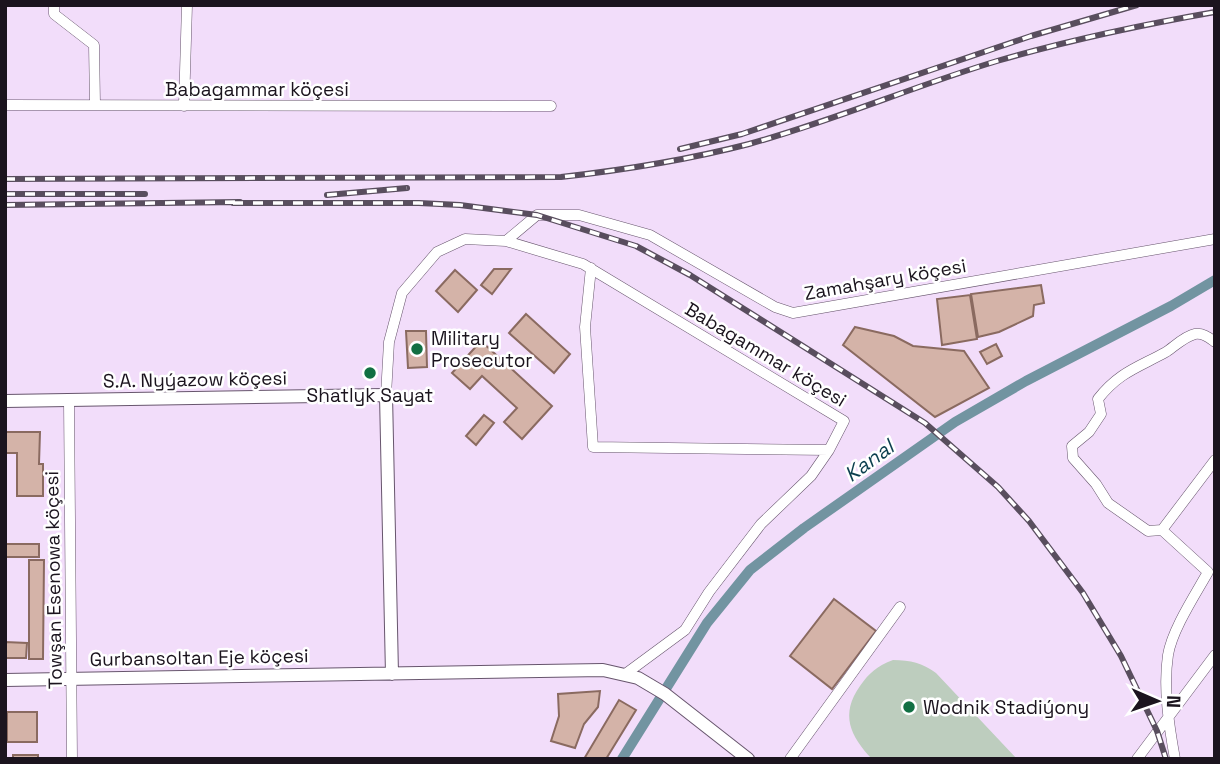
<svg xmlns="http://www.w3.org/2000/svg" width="1220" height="764" viewBox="0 0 1220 764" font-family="'Space Grotesk',sans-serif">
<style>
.green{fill:#bdcdbe}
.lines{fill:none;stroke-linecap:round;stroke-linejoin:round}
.canal{stroke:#7294a1;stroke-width:10}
.building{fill:#d4b3a8;stroke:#8a6a60;stroke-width:2}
.minor-casing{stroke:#67556d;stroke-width:11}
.tertiary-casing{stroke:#67556d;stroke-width:14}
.minor{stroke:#fff;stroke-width:10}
.tertiary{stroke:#fff;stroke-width:12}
.rail-casing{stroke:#594e5e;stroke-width:6}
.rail{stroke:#fff;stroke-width:3.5;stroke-dasharray:10;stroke-linecap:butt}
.poi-dot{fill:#116f43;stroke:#fff;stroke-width:2.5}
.labels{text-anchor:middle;stroke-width:5;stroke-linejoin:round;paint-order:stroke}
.street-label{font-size:19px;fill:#1b141e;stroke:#fff}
.poi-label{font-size:19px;fill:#1b141e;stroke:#fff;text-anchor:start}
.water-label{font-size:21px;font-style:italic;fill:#0b3e4e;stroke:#fff}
</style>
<rect width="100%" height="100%" fill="#f2ddfa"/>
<!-- green -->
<path class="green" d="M893,660C911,660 922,663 936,673L1017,759H872C850,736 840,714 860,686C869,673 877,666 893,660Z"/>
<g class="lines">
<!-- canal -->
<path class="canal" d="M622,759L707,623L750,570L804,528L955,422L1026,381L1171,306L1215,280"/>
</g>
<!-- building -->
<path class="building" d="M494,269H511L492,294L481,285Z
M455,270L477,290L458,312L436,291Z
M1041,285L1044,303L1034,305L1033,316L999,332L978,337L971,294Z
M970,295L977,339L942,345L937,299Z
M526,314L570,354L554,373L509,333Z
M855,327L894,336L913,346L964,351L989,388L935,417L843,345Z
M406,331H426L427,367L408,368Z
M481,341L552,406L522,439L504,422L517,408L482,376L470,389L452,373Z
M996,344L1002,356L987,364L980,352Z
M484,415L494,423L476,445L466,436Z
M5,432H40L39,464H43V496H17V453H5Z
M5,544H39V557H5Z
M29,560H44L43,659H29Z
M834,599L876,631L832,689L790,656Z
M5,642L27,643L26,658H5Z
M600,691L598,707L584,724L575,748L551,741L559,716L558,694Z
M619,700L636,710L606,759H584Z
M7,712H37V742H7Z
M13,755H38V759H13Z"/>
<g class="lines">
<defs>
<path id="minor" d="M54,5V14L94,45L95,104
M5,105L551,106
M184,106L187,5
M506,241L537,215H579L650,235L775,307L793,313L1215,239
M591,268L585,327L593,447L829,450
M386,395L389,342L402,293L437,252L465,239L506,241L583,264L844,421L829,450L811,476L761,524L709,592L685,630L624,675
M69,401L72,759
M1162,530L1215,460
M790,759L900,607
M1137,759L1215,655
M1175,759C1169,726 1163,688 1168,655C1172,630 1195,595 1208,572L1162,530L1148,531L1108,503L1096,484L1073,458L1072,446L1089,432L1101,414L1098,399C1119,372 1139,367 1166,352C1175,346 1185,336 1195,334C1203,333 1208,337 1215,342"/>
<path id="tertiary" d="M5,401L386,395L392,674
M5,680L603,670L638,678L665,694L748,759"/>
</defs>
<!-- minor casing -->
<use href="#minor" class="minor-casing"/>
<!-- tertiary casing -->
<use href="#tertiary" class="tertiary-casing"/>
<!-- minor -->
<use href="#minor" class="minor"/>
<!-- tertiary -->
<use href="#tertiary" class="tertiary"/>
<defs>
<path id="rail" d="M680,149L742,134L1031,36L1137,5
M5,179L561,177C624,170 687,160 749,144C833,121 914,86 997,61C1069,40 1141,25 1215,12
M5,194H145
M327,195L407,188
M233,203H419L460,205L537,215L636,246L690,275L925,423L998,487L1029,521L1083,593L1121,656L1157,731L1166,759
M5,205L240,202"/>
</defs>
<!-- rail casing -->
<use href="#rail" class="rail-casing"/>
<!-- rail -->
<use href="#rail" class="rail"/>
</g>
<!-- markers -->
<g class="poi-dot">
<circle cx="417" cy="349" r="7"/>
<circle cx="370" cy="373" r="7"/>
<circle cx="909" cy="707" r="7"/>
</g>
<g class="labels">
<!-- street labels -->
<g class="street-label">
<text x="257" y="96">Babagammar köçesi</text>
<text transform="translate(885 279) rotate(-10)" y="7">Zamahşary köçesi</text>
<text transform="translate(766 354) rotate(31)" y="7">Babagammar köçesi</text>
<text transform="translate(195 379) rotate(-1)" y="7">S.A. Nyýazow köçesi</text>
<text transform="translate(53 580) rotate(-91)" y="7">Towşan Esenowa köçesi</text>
<text transform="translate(199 657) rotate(-1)" y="7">Gurbansoltan Eje köçesi</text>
</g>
<!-- poi labels -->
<g class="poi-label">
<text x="431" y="345">Military<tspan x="431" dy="22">Prosecutor</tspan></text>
<text x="370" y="402" text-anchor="middle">Shatlyk Sayat</text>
<text x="923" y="714">Wodnik Stadiýony</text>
</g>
<!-- water labels -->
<g class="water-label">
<text transform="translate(869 461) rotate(-36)" y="7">Kanal</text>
</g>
</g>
<!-- border -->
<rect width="1220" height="764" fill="none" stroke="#1b141e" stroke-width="14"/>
<!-- north arrow -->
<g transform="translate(1157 701) rotate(92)" stroke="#ffffff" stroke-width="5" paint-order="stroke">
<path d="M0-5L12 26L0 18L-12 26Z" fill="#1b141e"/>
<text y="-10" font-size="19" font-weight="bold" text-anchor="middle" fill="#1b141e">N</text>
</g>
</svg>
